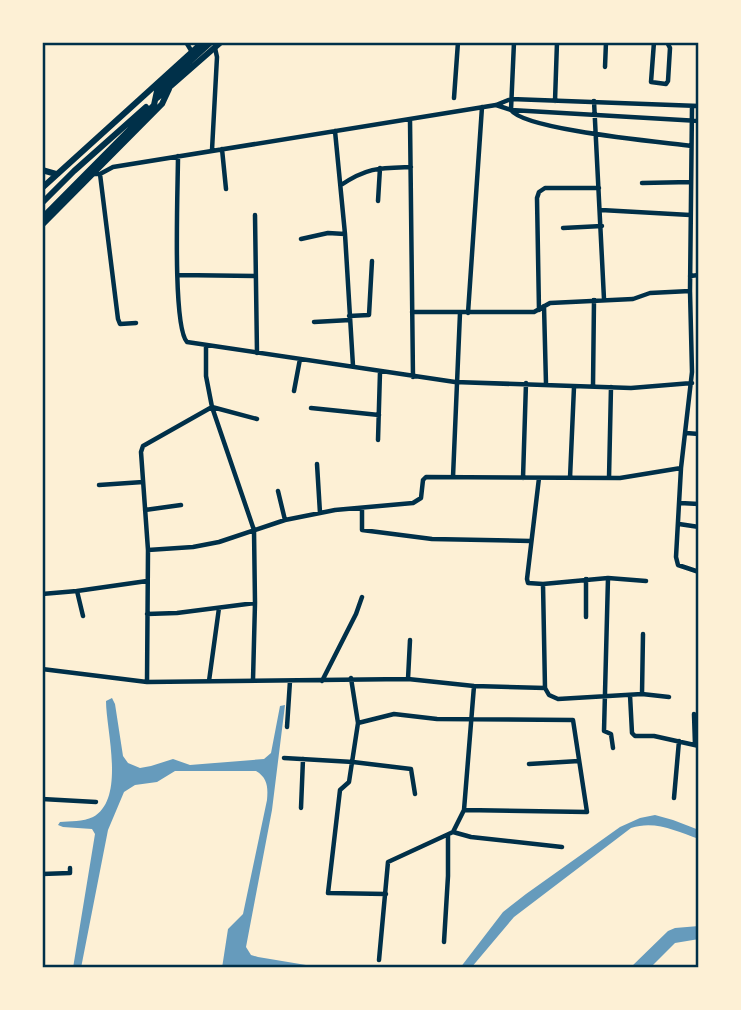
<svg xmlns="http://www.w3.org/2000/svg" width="741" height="1010" viewBox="0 0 741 1010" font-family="'Asap Condensed',sans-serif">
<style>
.water{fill:#669bbc}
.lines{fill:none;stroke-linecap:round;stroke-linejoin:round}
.minor{stroke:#003049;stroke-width:4.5}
.secondary{stroke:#003049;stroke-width:6}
.neatline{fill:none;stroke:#003049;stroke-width:2.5}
</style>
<rect width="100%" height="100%" fill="#fdf0d5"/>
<!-- water -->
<path class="water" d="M112,698L115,704L123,756L128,763L140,768L151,766L173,759L190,765L264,759L271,753L280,706L285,705L272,810L246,947L251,955L258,957L324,968H222L228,929L243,914L267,800C268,788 268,778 256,771H175L157,782L135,785L124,792L108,830L81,968H73L95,834L92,829L63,827L58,825L60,822C70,821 83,822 93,817C126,799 106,730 106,701Z
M655,815L673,820L699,830V839C676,831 655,820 631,828L514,917L471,968H460L503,912L526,894L620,827L640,818Z
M699,926V939L675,943L650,968H630L668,931L675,928Z"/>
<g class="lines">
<!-- minor -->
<path class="minor" d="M186,42L192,52
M654,42H667L670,48L668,81L666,84L651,82Z
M605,67L606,42
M454,98L458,42
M555,101L557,42
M594,101L604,299
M496,105L511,110L699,121
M692,106L690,291L692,372L681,468L676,557L678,565L699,572
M511,110C525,130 661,142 691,146
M511,110L514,42
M410,120L413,377
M335,131L345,234L353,366
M222,149L226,189
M212,150L217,57L215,48
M178,156C178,186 172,326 187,342L455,382L631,388L692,383
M91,174H100L113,167L496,105L511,99L699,106
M100,174L118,319L120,324L136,323
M642,183L691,182
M341,185C368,167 380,168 411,167
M378,201L380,168
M601,210L690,215
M255,215L257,353
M563,228L602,226
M301,239L328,233L345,234
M178,275L255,276
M690,276L699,275
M544,306L546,384
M539,310L537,198L539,192L545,188H599
M412,312H534L550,303L633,299L650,293L690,291
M468,313L482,107
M349,316L369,315L372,261
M314,322L350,320
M206,346V376L212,407L254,530L255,603L253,680
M593,386L594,300
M294,391L300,359
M311,408L379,415
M686,433L699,434
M378,440L380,372
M317,464L320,513
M453,477L460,313
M523,478L526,383
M539,478L527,579L528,583L543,584L545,688
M570,478L574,387
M609,478L611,387
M99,485L143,482
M278,491L285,520
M680,503L699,504
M362,508V530L432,539L531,541
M145,510L181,505
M679,524L699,527
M148,550L193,547L219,542L285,520L335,510L413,503L421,498L423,480L426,477L620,478L681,468
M608,578L604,731L611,734L613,748
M543,584L608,578L646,581
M77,591L83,616
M42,594L77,591L147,581
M147,614L177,613L255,603
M586,617V579
M42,669L147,682L408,679L474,686L545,688L549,695L558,699L642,694L669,697
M351,678L358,723L349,782L340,790L328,893L386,894
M408,679L410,640
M209,681L219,608
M322,681L356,614L362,597
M147,682L148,550L141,452L143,446L212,407L257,419
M642,694L643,634
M630,695L632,733L635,736H654L699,746
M694,714L695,745
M358,723L394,714L437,719L573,720L587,812L464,810
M287,727L290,681
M284,758L353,762L411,769L415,794
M529,764L579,761
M674,798L679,741
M42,799L96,802
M301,808L303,759
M453,832L471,837L562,847
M42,874L70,873V868
M444,942L448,876V835
M379,960L388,862L453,832L464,810L474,686"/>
<!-- secondary -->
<path class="secondary" d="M157,98L221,42
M42,170L56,174
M42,188L203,42
M42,203L74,171L146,107
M42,218L154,105L157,91L211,42
M42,225L162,104L169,89"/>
</g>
<!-- border -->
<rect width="741" height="1010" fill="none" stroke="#fdf0d5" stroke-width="88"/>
<rect x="44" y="44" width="653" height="922" class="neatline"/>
</svg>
